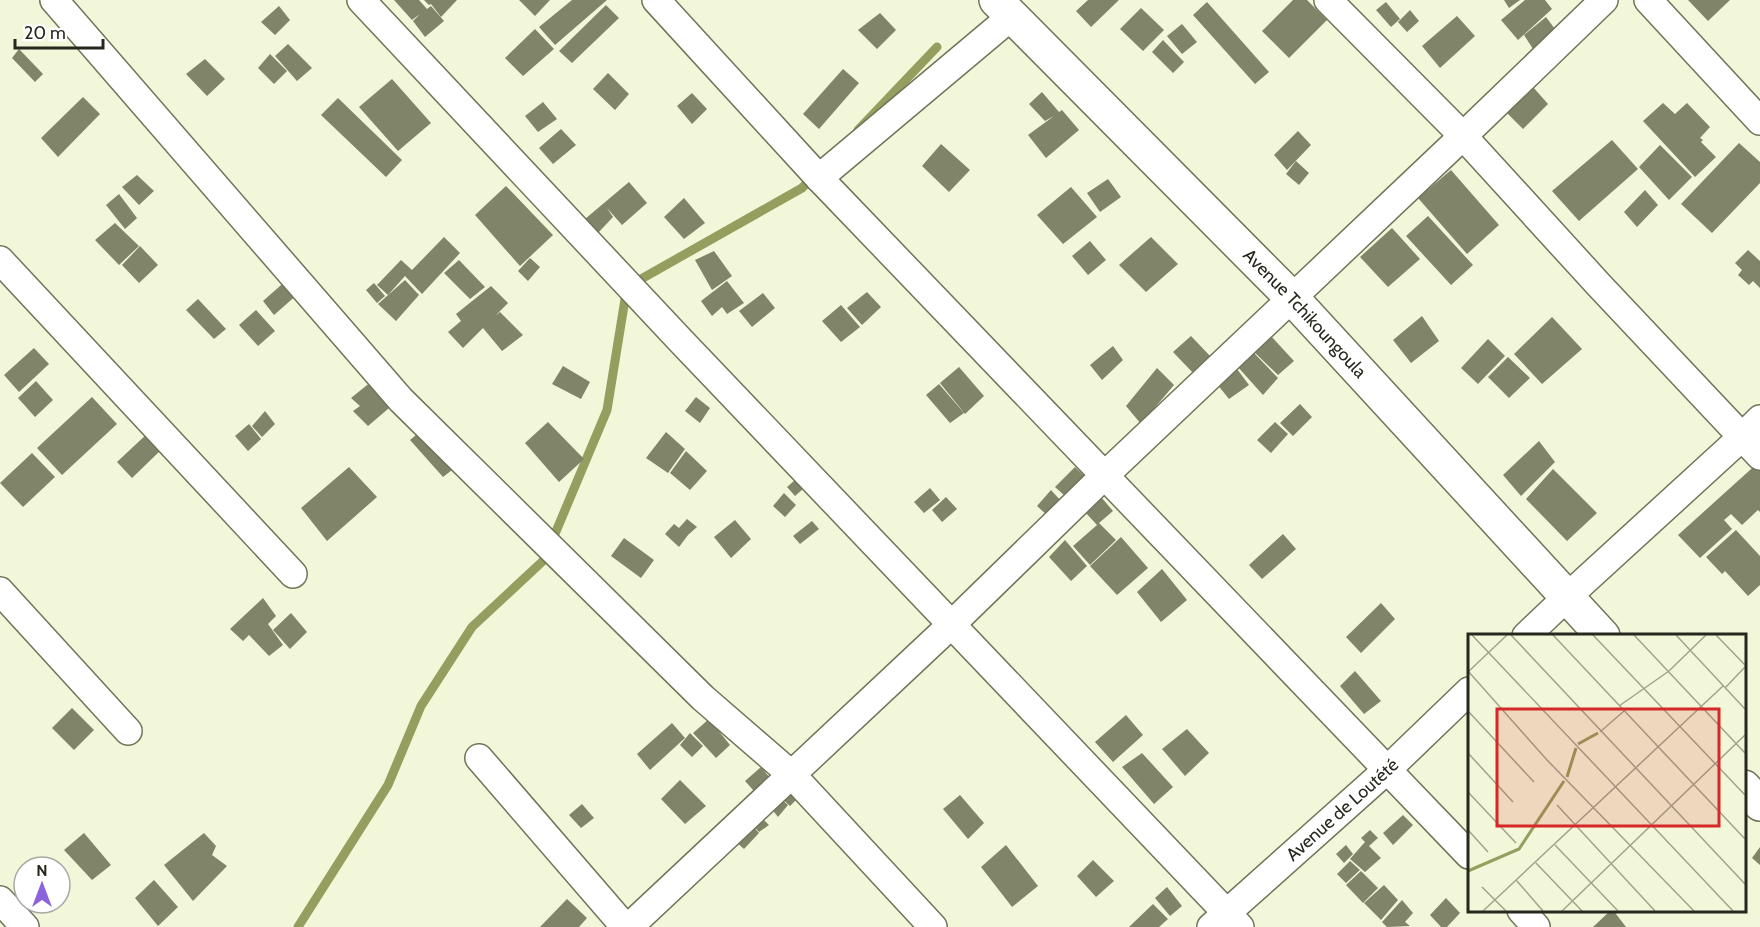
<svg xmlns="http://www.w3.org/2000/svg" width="1760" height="927" viewBox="0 0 1760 927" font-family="Cabin,sans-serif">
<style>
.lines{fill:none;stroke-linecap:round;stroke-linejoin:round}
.stream{stroke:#959e5f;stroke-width:9}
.building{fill:#808469}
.minor-casing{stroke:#70755a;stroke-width:30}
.tertiary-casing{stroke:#70755a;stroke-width:36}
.minor{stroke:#fff;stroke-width:27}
.tertiary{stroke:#fff;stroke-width:33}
.labels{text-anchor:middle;stroke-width:4.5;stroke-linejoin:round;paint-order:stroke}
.street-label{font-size:18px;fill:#26281d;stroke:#fff}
.inset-river{fill:none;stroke:#959e5f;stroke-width:3}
.inset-road{fill:none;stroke:#a0a48d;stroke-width:1.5}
.view{fill:#d62828;fill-opacity:0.15;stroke:#d62828;stroke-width:3}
.inset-edge{fill:none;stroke:#26281d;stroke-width:3}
</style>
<rect width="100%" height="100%" fill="#f1f7d8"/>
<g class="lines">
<!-- stream -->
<path class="stream" d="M858,130L937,47
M298,927L388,785L421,706L472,627L544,560L607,410L627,287L802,188L813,177"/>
</g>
<!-- building -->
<path class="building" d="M394,0H419L427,9L431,6L444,21L425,37L413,21L420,14L412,20Z
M424,0H457L441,17L431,4L429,5Z
M519,0H550L535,16Z
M572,0H607L555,45L539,27Z
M1088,0H1119L1091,27L1076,11Z
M1293,0H1307L1327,20L1289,58L1262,31Z
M1504,0H1520L1509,8Z
M1525,0H1545L1552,9L1518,40L1501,20Z
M1688,0H1730L1708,21Z
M1207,2L1269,72L1255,84L1193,15Z
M1386,2L1400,19L1391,27L1376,10Z
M606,5L619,18L572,63L559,51Z
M279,6L290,20L275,35L261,22Z
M1141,8L1164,30L1143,51L1120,29Z
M1410,10L1419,21L1407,32L1398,22Z
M880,13L896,30L877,49L858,30Z
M1457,16L1475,36L1440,68L1422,46Z
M1546,17L1555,29L1533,49L1524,35Z
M1182,24L1197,42L1182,54L1167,36Z
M535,29L554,49L523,76L505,58Z
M1163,40L1184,62L1173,73L1152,52Z
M288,44L312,68L297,81L275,56Z
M19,49L43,74L35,82L12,58Z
M270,54L287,71L274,84L258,68Z
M205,59L225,79L207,96L186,74Z
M843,69L859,83L819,129L803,114Z
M608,73L629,94L615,110L593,89Z
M392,79L431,123L398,151L359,107Z
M1533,87L1548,104L1523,129L1505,111Z
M1042,92L1059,112L1062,110L1079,130L1046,158L1028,135L1054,116L1045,121L1029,104Z
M692,93L707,109L692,124L677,106Z
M83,97L100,114L58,157L41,138Z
M338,98L402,160L386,177L321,115Z
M543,102L557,119L538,132L525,116Z
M1663,103L1675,114L1687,103L1710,127L1700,138L1703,140L1701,142L1716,157L1695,177L1643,121Z
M561,129L576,145L553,164L539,148Z
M1298,131L1311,145L1287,170L1274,155Z
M1612,140L1638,169L1579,221L1552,191Z
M1739,143L1760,162V183L1712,233L1681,204Z
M941,144L970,170L949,192L922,166Z
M1660,145L1692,177L1669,200L1639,167Z
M1296,161L1309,173L1299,185L1286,174Z
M1451,170L1499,225L1467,254L1418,198Z
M137,175L154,191L139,205L122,187Z
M1108,179L1121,197L1100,212L1087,193Z
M629,182L647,203L622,225L607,208L613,217L598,233L585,219Z
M506,186L553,235L520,266L475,215Z
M1071,187L1097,217L1063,244L1037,215Z
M1645,190L1658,205L1637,227L1624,212Z
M119,194L137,218L125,229L106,205Z
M684,198L705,223L684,239L664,217Z
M1428,216L1473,265L1451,285L1406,236Z
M115,223L139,246L119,265L95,240Z
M1392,228L1420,259L1388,287L1360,257Z
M444,237L460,253L422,294L405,276L388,295L377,285L401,260L412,270Z
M1151,237L1178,264L1146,292L1119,265Z
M1090,241L1106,260L1088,275L1072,256Z
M140,246L158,265L139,283L122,265Z
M1748,250L1760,261V288L1753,281L1749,285L1738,275L1742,270L1735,263Z
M714,251L732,276L712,290L695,260Z
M530,258L540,267L528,281L518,271Z
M459,260L485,287L470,299L444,273Z
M288,279L299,293L274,315L263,301Z
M405,280L419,295L396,321L378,304Z
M727,281L744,303L727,314L722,307L712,316L701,301Z
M374,283L385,296L377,303L366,290Z
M491,286L508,303L495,316L500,312L523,335L502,351L483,328L463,348L448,332L461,321L456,314Z
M867,292L881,307L862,325L847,308Z
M763,293L775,308L752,327L739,311Z
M198,299L226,329L214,339L186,310Z
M841,305L860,327L841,342L822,321Z
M256,310L275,331L258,346L239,325Z
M1422,316L1439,341L1411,363L1393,340Z
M1552,317L1582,349L1542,384L1514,354Z
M1269,334L1294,361L1278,375L1251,349Z
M1191,336L1211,357L1194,374L1173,352Z
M1488,339L1505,356L1478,384L1461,368Z
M1113,346L1123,360L1102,380L1090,365Z
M34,348L49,364L19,392L4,375Z
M1253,352L1278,378L1263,395L1237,366Z
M1508,357L1530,378L1509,398L1488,377Z
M563,366L590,382L581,399L552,384Z
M959,367L984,396L965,414L940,383Z
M1157,368L1174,385L1141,424L1126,406Z
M1237,369L1249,385L1229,399L1217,384Z
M382,373L402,397L368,426L353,411L360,406L351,398Z
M36,381L53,400L35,417L18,398Z
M939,384L964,413L950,423L926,395Z
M92,397L117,424L62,475L37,448Z
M696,397L710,408L700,423L685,411Z
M1300,404L1312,417L1293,436L1280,423Z
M265,411L275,424L262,437L252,426Z
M548,422L584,459L559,482L525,443Z
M1275,422L1288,434L1271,453L1257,440Z
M249,424L261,439L248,451L235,436Z
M428,425L461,463L443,477L410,440Z
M149,432L162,449L132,478L117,462Z
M666,432L685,449L668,473L646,458Z
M1539,441L1555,462L1521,496L1503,475Z
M686,451L707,471L690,490L670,473Z
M32,453L55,477L23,507L0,483Z
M1760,461V512L1758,510L1742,525L1731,514L1724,520L1732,529L1700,558L1678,535Z
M349,467L377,497L327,541L301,508Z
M1075,467L1094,485L1075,505L1055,487Z
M1553,469L1597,513L1567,541L1526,499Z
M795,480L803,489L795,496L787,487Z
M930,488L940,500L924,513L914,502Z
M1051,490L1062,502L1048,516L1037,506Z
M784,493L796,505L785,517L773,506Z
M946,497L957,509L942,522L932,510Z
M1101,497L1113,511L1099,523L1116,540L1090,565L1073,546L1097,525L1085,512Z
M687,519L697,527L688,535L679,547L665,534L674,524L679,528Z
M735,520L751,539L731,558L714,537Z
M812,521L819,529L800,544L793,536Z
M1736,530L1760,556V585L1748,596L1725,571L1722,574L1706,557Z
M1283,534L1296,549L1262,579L1249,565Z
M1121,537L1148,568L1117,595L1090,566Z
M624,538L654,560L641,578L611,556Z
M1065,540L1087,566L1071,581L1049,557Z
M1162,569L1187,600L1161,622L1137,592Z
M263,598L276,616L268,624L283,645L269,656L249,635L243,641L230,629Z
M1381,603L1395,619L1361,653L1346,637Z
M291,613L307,632L290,649L273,630Z
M1355,671L1381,701L1364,714L1340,686Z
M72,708L94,730L74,750L52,728Z
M1126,715L1143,735L1113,762L1095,742Z
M709,719L730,745L716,758L693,733Z
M672,723L685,738L650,770L637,754Z
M1187,729L1209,753L1185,776L1162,749Z
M690,733L703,746L692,757L680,745Z
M1142,753L1173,787L1154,804L1122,767Z
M761,767L770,778L754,791L745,781Z
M680,780L706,806L685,824L661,799Z
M786,786L798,798L790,806L777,794Z
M960,795L984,823L968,839L943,809Z
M780,798L788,805L778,817L771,808Z
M582,804L594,818L581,828L569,815Z
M1403,815L1413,825L1393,845L1383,833Z
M760,816L769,825L759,832L751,823Z
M752,825L759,833L744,849L735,841Z
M1370,830L1378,838L1369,846L1381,858L1365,872L1350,859L1365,842L1361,838Z
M84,833L111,865L92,880L64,850Z
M204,833L216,846L212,855L227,866L193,901L164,865Z
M1006,845L1038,886L1012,907L981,867Z
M1346,845L1353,854L1344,863L1336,854Z
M1760,847V865L1752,858Z
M1093,860L1114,881L1096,897L1077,876Z
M1350,861L1360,870L1346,883L1337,874Z
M1361,871L1378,888L1363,903L1346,885Z
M154,880L178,907L158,926L135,898Z
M1384,885L1398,900L1381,920L1364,903Z
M1167,887L1182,906L1170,916L1155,898Z
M1446,898L1460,913L1447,927H1441L1430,915Z
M567,899L587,918L579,927H540Z
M1402,900L1413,913L1405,922L1410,926L1387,927L1382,922Z
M1153,904L1168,919L1159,927H1129Z
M1611,910H1613L1626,927H1593Z"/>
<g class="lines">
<defs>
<g id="minor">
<path d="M54,0L401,400L703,698L792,775L933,927"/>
<path d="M361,0L681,341L1240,927"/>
<path d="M656,0L819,178L1469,855"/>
<path d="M1328,0L1463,136L1598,284L1760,456"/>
<path d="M1648,0L1760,121"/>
<path d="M819,178L1012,16"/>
<path d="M0,260L293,574"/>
<path d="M0,591L128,731"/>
<path d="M1526,636L1567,597L1742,437L1760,419"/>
<path d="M479,758L625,927"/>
<path d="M0,900L25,927"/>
<path d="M1521,910L1536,927"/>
<path d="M629,927L951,625L1104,476L1463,136L1604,0"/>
<path id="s1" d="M1211,927L1388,769L1469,691"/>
</g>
<g id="tertiary">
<path id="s2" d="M996,0L1292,298L1603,636"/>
<path d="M1744,787L1760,804"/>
</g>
</defs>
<!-- minor casing -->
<use href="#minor" class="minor-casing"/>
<!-- tertiary casing -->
<use href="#tertiary" class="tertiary-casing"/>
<!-- minor -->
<use href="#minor" class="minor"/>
<!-- tertiary -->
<use href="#tertiary" class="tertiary"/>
</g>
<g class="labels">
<!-- street labels -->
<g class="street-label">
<text dy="6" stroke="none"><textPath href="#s2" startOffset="440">Avenue Tchikoungoula</textPath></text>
<text dy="6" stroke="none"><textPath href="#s1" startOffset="176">Avenue de Loutété</textPath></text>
</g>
</g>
<!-- overview -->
<g transform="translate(1468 634)">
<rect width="278" height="278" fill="#f1f7d8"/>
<path class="inset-river" d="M110,110L130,99M99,143L108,114M0,237L51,215L96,147"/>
<path class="inset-road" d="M4,1L265,277M43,1L277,250M85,1L277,205M125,1L277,161M166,1L277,119M208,1L277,75M248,1L277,31M0,37L79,126L226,277M0,38L39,1M257,54L277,33M151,72L201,37L238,1M0,77L66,148M132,98L156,77M0,119L45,168M0,158L48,209M89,171L187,277M0,196L20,218M87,211L150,277M68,229L114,277M48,246L75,277M14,253L38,277M15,277L255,52M94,277L277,101"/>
<path class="view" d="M29,75H251V192H29Z"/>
<rect width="278" height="278" class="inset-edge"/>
</g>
<!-- north arrow -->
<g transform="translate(42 885)"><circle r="28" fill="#ffffff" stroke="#a8a9a5" stroke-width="1.5"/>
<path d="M0-4.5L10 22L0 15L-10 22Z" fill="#8b63dd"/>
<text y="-9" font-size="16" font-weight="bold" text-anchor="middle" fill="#26281d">N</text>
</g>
<!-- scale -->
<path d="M15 39v9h88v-9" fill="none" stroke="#26281d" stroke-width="3"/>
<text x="24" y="39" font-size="18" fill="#26281d" stroke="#ffffff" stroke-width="4.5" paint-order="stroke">20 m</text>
</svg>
